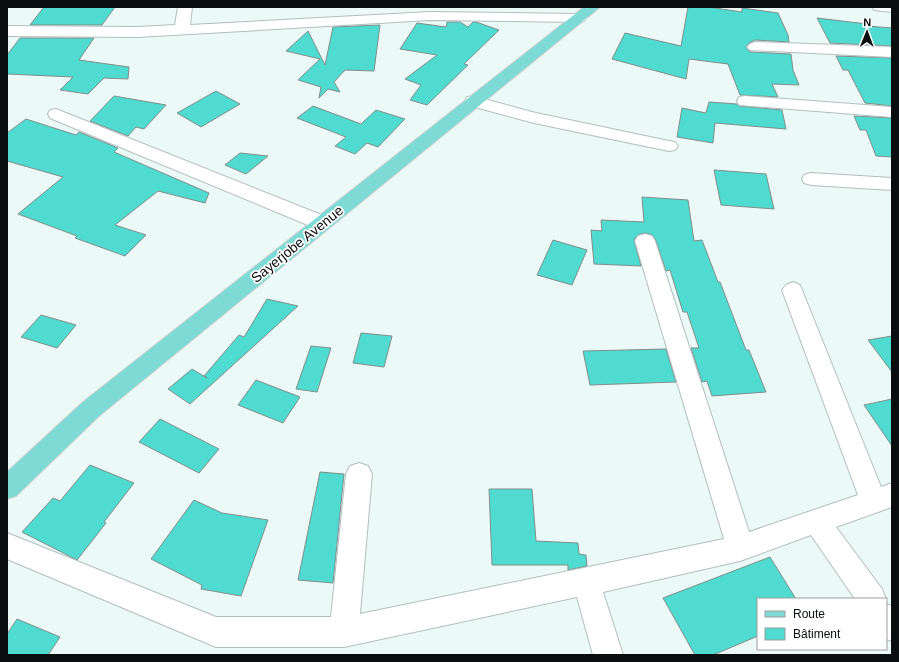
<svg xmlns="http://www.w3.org/2000/svg" width="899" height="662" viewBox="0 0 899 662" font-family="Arial,sans-serif">
<style>
.building{fill:#4fdbcf;stroke:#818d8b}
.lines{fill:none;stroke-linecap:round;stroke-linejoin:round}
.minor-casing{stroke:#b2bebd;stroke-width:2}
.major-casing{stroke:#d3d3d3;stroke-width:2}
.minor{fill:#fff;fill-rule:evenodd}
.major{fill:#7ddad4;fill-rule:evenodd}
.labels{text-anchor:middle;stroke-width:3.5;stroke-linejoin:round;paint-order:stroke}
.street-label{font-size:14px;fill:#090d0d;stroke:#fff}
</style>
<rect width="100%" height="100%" fill="#ebf9f7"/>
<!-- building -->
<path class="building" d="M44,7H115L102,25H30Z
M688,7H708L742,12V8L778,13L788,35L789,42L755,40L749,43L746,47L750,52L791,54L793,70L799,85L772,84L778,97L740,95L728,64L689,59L686,79L612,59L625,33L681,46Z
M817,18L867,24V26L892,28V46L830,43Z
M447,22H460L468,27L473,22H476L499,30L464,64L468,65L427,105L410,100L421,85L405,79L437,55L400,49L417,23L446,27Z
M380,25L374,71L345,70L334,82L340,92L328,89L319,98L321,87L298,80L320,59L286,51L308,31L325,65L333,27Z
M20,38H94L79,60L129,67L128,79L104,78L88,94L60,90L73,77L7,74V55Z
M836,56L892,58V106L865,103L848,70H843Z
M216,91L240,104L201,127L177,113Z
M114,96L166,105L144,129L136,127L128,136L90,121Z
M709,102L737,104L739,106L782,110L786,129L715,123L713,143L677,137L682,108L706,113Z
M313,106L361,124L376,110L405,119L378,147L367,143L355,154L335,146L346,137L297,118Z
M854,116L892,118V157L876,156L866,130H860Z
M26,119L76,135L79,132L118,148L114,152L209,193L205,203L158,191L115,225L146,235L125,256L75,238L77,236L18,214L63,177L7,161V133Z
M240,153L268,156L246,174L225,165Z
M714,170L766,174L774,209L721,205Z
M642,197L688,200L694,241L702,240L718,282H720L746,350H749L766,392L712,396L707,381L702,382L691,348H699L687,312H683L670,270L666,271L656,241L652,235L645,233L638,235L634,240L641,266L594,264L591,230L602,231L601,220L644,222Z
M553,240L587,250L572,285L537,275Z
M267,299L298,306L190,404L168,389L192,369L207,378L204,376L239,335L244,337Z
M41,315L76,325L57,348L21,337Z
M361,333L392,336L384,367L353,363Z
M892,336V372L868,340Z
M311,346L331,348L317,392L296,389Z
M666,349L676,382L590,385L583,351Z
M256,380L300,397L283,423L238,405Z
M892,399V446L864,405Z
M160,419L219,449L199,473L139,442Z
M90,465L134,483L104,522L106,523L77,560L22,532L53,498L60,501Z
M320,472L344,474L333,583L298,580Z
M489,489H532L536,541L578,543L579,554L586,555L587,566L568,570V565H492Z
M194,500L222,513L268,520L241,596L201,589L202,585L151,559Z
M770,557L796,599H758V636L713,655H695L663,598Z
M17,619L60,637L48,655H7V634Z"/>
<g class="lines">
<defs>
<path id="minor" d="M178,7H192L190,25L430,12L579,14L584,15L586,18L584,21L579,22L430,20L138,37L7,36V26L138,27L175,25Z
M872,7H892V12L874,10Z
M755,42L892,47V57L750,50L747,47L750,44Z
M473,96L536,113L669,141L675,142L678,146L675,150L669,151L534,123L467,105L465,101L467,97Z
M745,96L892,107V117L739,105L737,101L739,97Z
M56,109L329,218L332,223L329,228L322,230L315,228L50,118L48,114L50,110Z
M811,173L892,178V190L811,185L804,183L802,179L804,175Z
M645,234L652,236L655,241L749,532L858,495L782,290L786,285L793,282L800,285L881,487L892,483V507L836,527L882,589L886,599H855L811,535L740,561L603,592L623,655H593L577,597L344,647H216L7,559V533L216,617H331L346,474L350,466L359,463L368,466L372,474L360,614L724,539L635,241L638,236Z
M886,604L892,606V641L886,639Z"/>
<path id="major" d="M584,7H600L99,416L16,496L7,499V472L83,402Z"/>
</defs>
<!-- minor casing -->
<use href="#minor" class="minor-casing"/>
<!-- major casing -->
<use href="#major" class="major-casing"/>
<!-- minor -->
<use href="#minor" class="minor"/>
<!-- major -->
<use href="#major" class="major"/>
</g>
<g class="labels">
<!-- street labels -->
<g class="street-label">
<text transform="translate(297 244) rotate(-39)" y="5">Sayerjobe Avenue</text>
</g>
</g>
<!-- border -->
<rect width="899" height="662" fill="none" stroke="#090d0d" stroke-width="16"/>
<!-- legend -->
<rect x="757" y="598" width="130" height="52" fill="#ffffff" stroke="#9d9e9e"/>
<rect x="765" y="611" width="20" height="6" fill="#7ddad4" stroke="#9d9e9e"/>
<text x="793" y="618" font-size="12" fill="#090d0d">Route</text>
<rect x="765" y="628" width="20" height="12" fill="#4fdbcf" stroke="#9d9e9e"/>
<text x="793" y="638" font-size="12" fill="#090d0d">Bâtiment</text>
<!-- north arrow -->
<g transform="translate(867 32) rotate(1)" stroke="#ffffff" stroke-width="3" paint-order="stroke">
<path d="M0-3L7 15L0 10L-7 15Z" fill="#090d0d"/>
<text y="-6" font-size="11" font-weight="bold" text-anchor="middle" fill="#090d0d">N</text>
</g>
</svg>
